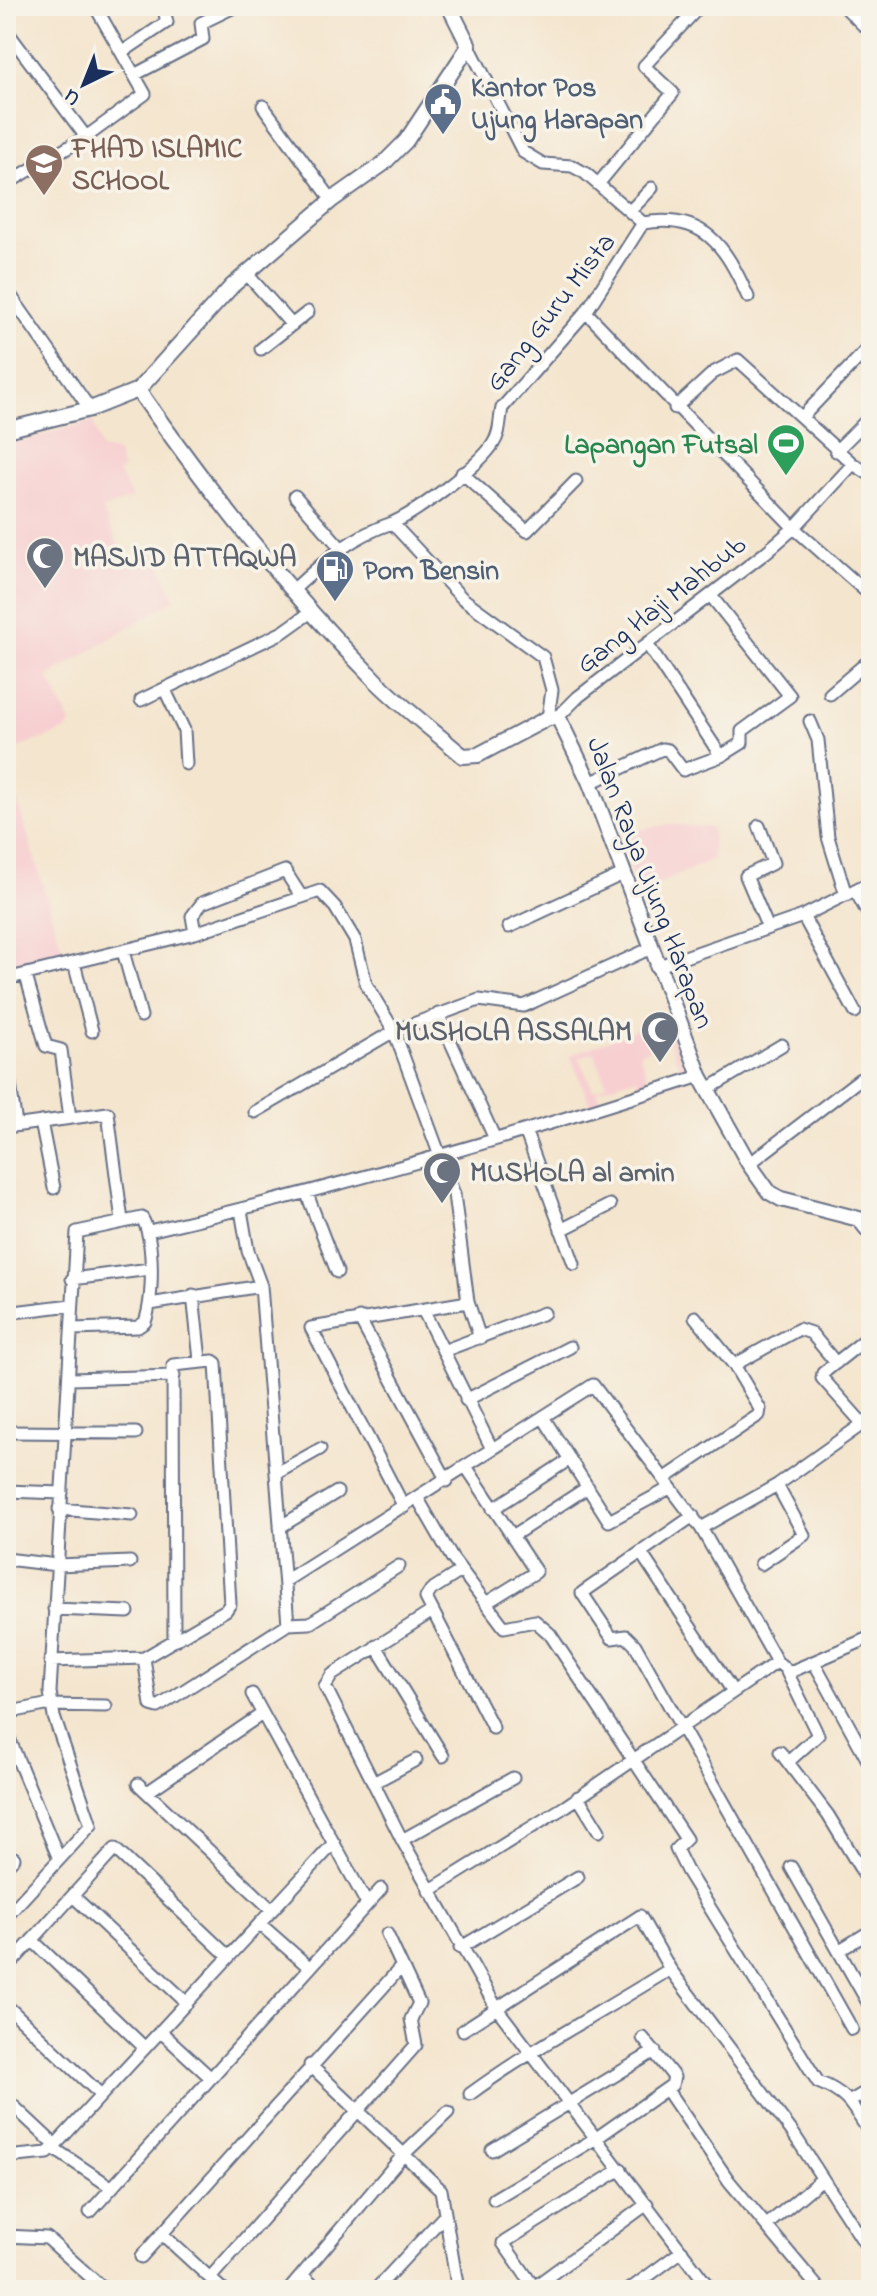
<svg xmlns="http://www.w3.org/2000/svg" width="877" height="2296" viewBox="0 0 877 2296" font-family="'Indie Flower',sans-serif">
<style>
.built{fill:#f7cfd1;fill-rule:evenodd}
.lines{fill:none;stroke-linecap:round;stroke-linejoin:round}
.minor-casing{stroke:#676f85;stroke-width:15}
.tertiary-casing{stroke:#676f85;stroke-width:18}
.minor{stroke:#fff;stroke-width:11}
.tertiary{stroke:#fff;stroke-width:14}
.labels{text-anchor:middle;stroke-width:7;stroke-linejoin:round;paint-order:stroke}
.service-label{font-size:28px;font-weight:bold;fill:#4e5e75;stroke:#f7f3e8;text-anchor:start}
.education-label{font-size:28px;font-weight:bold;fill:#785e54;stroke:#f7f3e8;text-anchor:start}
.street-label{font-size:28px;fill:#1b2f5e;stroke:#f7f3e8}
.leisure-label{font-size:28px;font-weight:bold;fill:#27864d;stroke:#f7f3e8;text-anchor:end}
.worship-label{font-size:28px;font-weight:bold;fill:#5b616d;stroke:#f7f3e8;text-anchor:start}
</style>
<rect width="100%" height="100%" fill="#f7f3e8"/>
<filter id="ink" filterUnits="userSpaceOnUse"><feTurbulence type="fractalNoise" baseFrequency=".0125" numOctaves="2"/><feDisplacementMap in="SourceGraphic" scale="16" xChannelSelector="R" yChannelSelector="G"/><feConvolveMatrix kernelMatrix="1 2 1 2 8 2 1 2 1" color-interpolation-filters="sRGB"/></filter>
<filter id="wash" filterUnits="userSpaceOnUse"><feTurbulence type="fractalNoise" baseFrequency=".006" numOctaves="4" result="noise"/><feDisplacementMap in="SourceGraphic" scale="32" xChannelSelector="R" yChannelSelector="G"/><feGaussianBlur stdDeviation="1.8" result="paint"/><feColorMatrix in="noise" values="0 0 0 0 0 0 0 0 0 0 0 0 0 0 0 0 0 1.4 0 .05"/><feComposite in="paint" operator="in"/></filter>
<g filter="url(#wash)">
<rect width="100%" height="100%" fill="#f4e5ce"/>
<!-- built -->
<path class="built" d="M93,421L101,449L117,452L123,470L118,472L132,498L102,510L127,563L154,552L175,599L48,677L71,723L67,730L6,752V445Z
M6,764L64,955L6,971Z
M670,824L712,828L713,859L639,893L618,833Z
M661,1020L675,1042L688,1078L593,1111L570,1055ZM670,1042L682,1075L651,1086L639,1053ZM594,1052L607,1084L593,1090L579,1058ZM637,1077L641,1089L601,1102L597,1090Z"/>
</g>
<g filter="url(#ink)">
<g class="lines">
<defs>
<path id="minor" d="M844,6L863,25L871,27
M6,30L86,137
M469,46L523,152L543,164L572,166L585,173L643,223
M124,51L167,22L163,6
M136,74L203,39L201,23L236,6
M263,106L332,200
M599,183L673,93L644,66L700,6
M6,184L86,137L145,94L95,6
M631,210L652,188
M643,223C704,213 725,245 748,297
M247,274L292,325
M6,289L90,409
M586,312L794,528L871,596
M261,349L308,312
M675,408L713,373L738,360L853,464
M803,416L871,345
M836,451L871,416
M462,473L527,531L576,481
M295,496L340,547
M392,523C416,513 479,466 493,444C501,432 499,421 502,408L586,312L643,223
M292,591C326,560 348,538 392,523L462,598L543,657L552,690L548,718
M647,644L721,756
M165,690L184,730L186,764
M830,694L871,659
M141,700L283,632L311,612
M558,717L578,697L765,553L794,528L853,464L871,475
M810,721L818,740L828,837L846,895
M590,783L662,749L668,750L683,770L721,756L742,743V731L790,696L711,596
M759,826L773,863L746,876L768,928
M855,890L871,919
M803,916L855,1012
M509,927L623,874
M195,933L192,916L202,903L285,871L301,896
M123,951L141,1016
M74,963L92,1031
M656,967L803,916L871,882
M26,976L46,1046L61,1050L70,1118
M6,979L195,933L320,891L335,907L355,940L366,984L394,1031L454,1194L468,1302L480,1338
M438,1014L495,1139
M6,1058L16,1124
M708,1089L782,1045
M255,1112L394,1031L479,1000L524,1006L649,949
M41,1122L54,1188
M6,1127L108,1113L122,1221
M526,1133L574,1264
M749,1164L860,1079
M307,1194L337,1272
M241,1210L248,1251L261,1286L288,1624
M561,1230L610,1205
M149,1231C336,1188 518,1135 700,1076
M72,1279L150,1269
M193,1295L200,1360
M150,1304L261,1286
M423,1310L492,1449
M6,1313L71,1305
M695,1317L734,1365L799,1329L811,1333L836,1363
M359,1318L447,1481
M443,1351L544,1313
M70,1379L174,1376
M466,1400L570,1347
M543,1417L609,1521L670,1488
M863,1424L822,1378L823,1373L871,1335
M6,1432L136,1433
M467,1468L536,1572L486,1603
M277,1473L320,1449
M664,1479L759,1415L760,1409L734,1365
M6,1491L62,1493
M418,1499L452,1558L504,1627L535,1621L550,1634L686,1839L676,1849L687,1871L818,2082C849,2094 853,2107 871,2135
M404,1507L311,1328L468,1302
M59,1509L132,1515
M493,1509L570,1459
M693,1516L582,1593L612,1638L626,1636L635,1645L852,2029
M280,1527L337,1492
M701,1528L777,1662
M514,1535L588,1487
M641,1553L732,1690
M6,1559L57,1565L130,1562
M761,1564L804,1535L777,1485
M461,1571L431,1590L426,1598L493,1728
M285,1581L593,1385L701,1528L777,1485L871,1418
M54,1609L128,1612
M431,1612L332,1675L325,1686L402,1840L496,2007L711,2290
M376,1646L443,1756
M144,1658L151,1705L158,1707L288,1624L310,1623L399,1566
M50,1661L144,1658L226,1610L230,1604L216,1363L213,1361L173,1365L174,1640
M815,1664L871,1766
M787,1672L818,1735L788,1762
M252,1694L367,1904
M6,1713L45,1705L106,1706
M6,1731L59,1859
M780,1752L828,1815L871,1886
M373,1783L416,1760
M138,1784L272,1910
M149,1791L262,1714
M578,1797L599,1831
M402,1840L513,1778
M6,1866L14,1858
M791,1867L871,2008
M429,1891L566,1806L777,1662L790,1672L871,1637
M73,1896L187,2003
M6,1917L91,1825L54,1717L50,1692L77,1232L142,1218C155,1240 153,1299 145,1322L138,1327L72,1329
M260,1924L310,1968
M32,1940L145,2048
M460,1948L578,1877
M840,1950L871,1931
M6,1969L115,1849L229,1957
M6,2005L101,2095
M463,2030L640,1916L670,1969L793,2133L871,2253
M160,2031L211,2078
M310,2065L441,2190L458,2290
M667,2090L729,2181L820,2290
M470,2094C534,2047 604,2011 670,1969
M6,2099L55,2145
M849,2102L871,2089
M53,2148L111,2187
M492,2150L655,2051
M6,2157L48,2153L334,1843
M494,2199L598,2137L672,2085L674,2077L643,2038
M90,2212L381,1889
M768,2224L822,2179
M162,2234L223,2290
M6,2236L47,2238L105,2290
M141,2257L402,1966
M302,2275L318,2290
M210,2278L416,2045L411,2019L419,2003L387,1934
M534,2287L647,2204
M289,2290L404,2154L448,2112
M375,2290L445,2215
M536,2290L503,2243L621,2169
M629,2290L682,2251"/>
<path id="tertiary" d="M138,390C211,493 286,590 375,680C402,707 434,731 463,756L478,755L548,718L558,717L590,783L700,1076L749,1164L769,1192L781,1199L859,1219L871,1234
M6,430L90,409L138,390L232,286L332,200L383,164L406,141L469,46L449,6"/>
</defs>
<!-- minor casing -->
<use href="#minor" class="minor-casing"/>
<!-- tertiary casing -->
<use href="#tertiary" class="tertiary-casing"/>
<!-- minor -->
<use href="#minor" class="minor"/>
<!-- tertiary -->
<use href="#tertiary" class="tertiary"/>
</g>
</g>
<!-- icons -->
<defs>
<symbol id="civic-pin" viewBox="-11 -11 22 30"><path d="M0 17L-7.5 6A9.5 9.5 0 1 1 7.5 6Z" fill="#5c6f8a" stroke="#f7f3e8"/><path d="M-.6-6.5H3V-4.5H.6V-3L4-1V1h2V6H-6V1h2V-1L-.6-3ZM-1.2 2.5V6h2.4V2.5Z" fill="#fff"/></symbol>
<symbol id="school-pin" viewBox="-11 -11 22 30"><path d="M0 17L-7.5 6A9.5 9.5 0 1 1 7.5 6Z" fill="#8d6e63" stroke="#f7f3e8"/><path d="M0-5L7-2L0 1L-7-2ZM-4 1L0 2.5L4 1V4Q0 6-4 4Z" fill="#fff"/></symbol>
<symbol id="stadium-pin" viewBox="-11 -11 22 30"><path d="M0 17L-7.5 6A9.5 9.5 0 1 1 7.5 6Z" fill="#2e9e5b" stroke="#f7f3e8"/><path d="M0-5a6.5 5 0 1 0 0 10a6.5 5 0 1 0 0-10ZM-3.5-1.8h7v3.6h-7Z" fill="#fff"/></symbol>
<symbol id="mosque-pin" viewBox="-11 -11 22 30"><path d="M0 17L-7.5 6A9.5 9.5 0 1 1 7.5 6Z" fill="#6b7280" stroke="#f7f3e8"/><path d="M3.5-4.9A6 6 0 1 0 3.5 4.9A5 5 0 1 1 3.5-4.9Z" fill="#fff"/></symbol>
<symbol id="fuel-pin" viewBox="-11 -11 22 30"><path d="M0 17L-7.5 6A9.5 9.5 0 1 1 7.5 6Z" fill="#5c6f8a" stroke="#f7f3e8"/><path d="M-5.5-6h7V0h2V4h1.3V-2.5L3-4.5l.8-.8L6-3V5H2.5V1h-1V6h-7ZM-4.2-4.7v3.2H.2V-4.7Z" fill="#fff"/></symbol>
</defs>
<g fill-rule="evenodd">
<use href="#civic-pin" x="421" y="80" width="44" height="60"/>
<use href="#school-pin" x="22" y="141" width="44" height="60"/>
<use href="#stadium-pin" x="764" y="421" width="44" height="60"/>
<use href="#mosque-pin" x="23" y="534" width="44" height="60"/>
<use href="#fuel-pin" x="313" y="547" width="44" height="60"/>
<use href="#mosque-pin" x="638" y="1008" width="44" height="60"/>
<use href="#mosque-pin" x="420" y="1149" width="44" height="60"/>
</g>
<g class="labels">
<!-- service labels -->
<g class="service-label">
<text x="471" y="96">Kantor Pos<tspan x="471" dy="32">Ujung Harapan</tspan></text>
<text x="363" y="579">Pom Bensin</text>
</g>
<!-- education labels -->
<g class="education-label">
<text x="72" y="157">FHAD ISLAMIC<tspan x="72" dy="32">SCHOOL</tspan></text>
</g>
<!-- street labels -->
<g class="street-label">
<text transform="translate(549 311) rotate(-52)" y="10">Gang Guru Mista</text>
<text transform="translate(660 603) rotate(-38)" y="10">Gang Haji Mahbub</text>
<text transform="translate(652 882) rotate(69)" y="10">Jalan Raya Ujung Harapan</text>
</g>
<!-- leisure labels -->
<g class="leisure-label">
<text x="758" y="453">Lapangan Futsal</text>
</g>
<!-- worship labels -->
<g class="worship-label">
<text x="73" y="566">MASJID ATTAQWA</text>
<text x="632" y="1040" text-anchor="end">MUSHOLA ASSALAM</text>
<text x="470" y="1181">MUSHOLA al amin</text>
</g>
</g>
<!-- margin -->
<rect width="877" height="2296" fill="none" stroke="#f7f3e8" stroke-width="32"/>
<!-- north arrow -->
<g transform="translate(84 84) rotate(223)" stroke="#f7f3e8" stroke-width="6" paint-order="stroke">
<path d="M0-6L14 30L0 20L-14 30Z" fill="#1b2f5e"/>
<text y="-12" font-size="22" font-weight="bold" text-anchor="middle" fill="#1b2f5e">U</text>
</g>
</svg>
